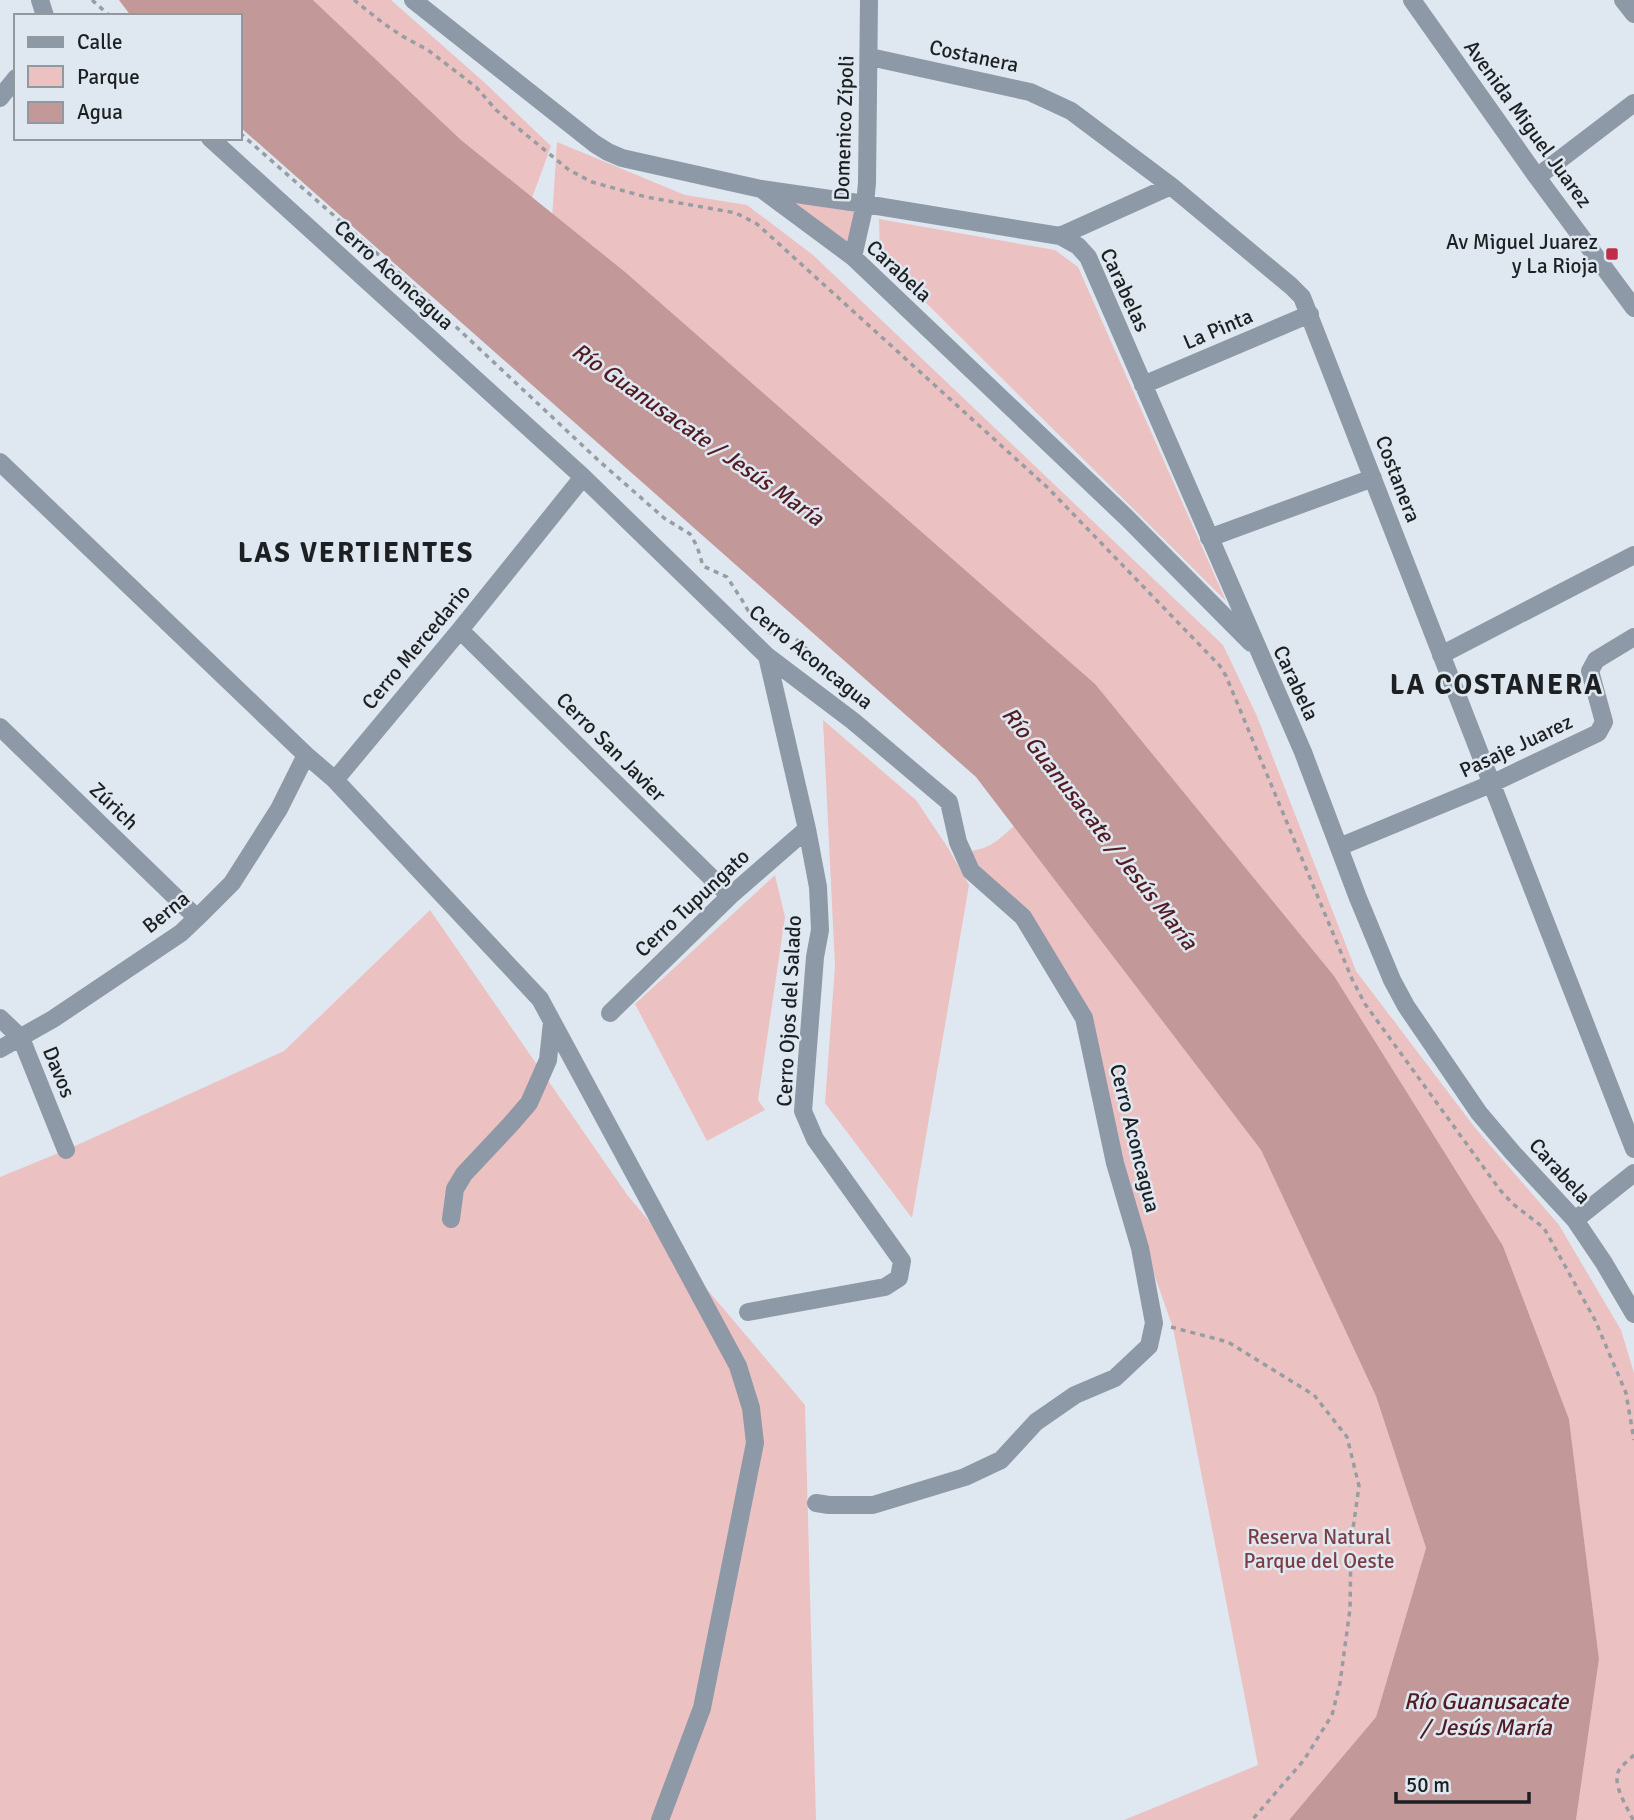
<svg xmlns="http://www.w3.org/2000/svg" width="1634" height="1820" viewBox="0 0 1634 1820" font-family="Signika,sans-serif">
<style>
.green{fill:#ecc1c2}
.water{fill:#c39899}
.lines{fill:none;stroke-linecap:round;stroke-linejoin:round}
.path{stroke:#969da3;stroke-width:3.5;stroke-dasharray:5 5;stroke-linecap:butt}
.minor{stroke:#8d99a6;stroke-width:18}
.poi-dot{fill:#bf2e48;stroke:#dfe8f0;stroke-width:2.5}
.labels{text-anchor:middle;stroke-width:5;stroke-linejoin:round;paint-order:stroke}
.street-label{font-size:21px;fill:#1d2023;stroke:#dfe8f0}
.poi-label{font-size:21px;fill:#1d2023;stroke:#dfe8f0;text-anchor:end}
.park-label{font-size:21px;fill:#7a3f44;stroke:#dfe8f0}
.water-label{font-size:23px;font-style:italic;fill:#521b22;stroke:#dfe8f0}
.district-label{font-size:28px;font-weight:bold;letter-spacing:2px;fill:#1d2023;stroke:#dfe8f0}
</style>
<rect width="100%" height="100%" fill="#dfe8f0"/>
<!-- green -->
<path class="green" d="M313,0H391L485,83L551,146L532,198L461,140Z
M557,142L685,195L747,205L813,255L1223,645L1256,714L1356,971L1476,1129L1559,1225L1621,1330L1634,1373V1820H1576L1599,1659L1569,1419L1503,1246L552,219Z
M778,195L857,207L849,248Z
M879,219L1055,250L1078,267L1226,601L880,257Z
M823,720L916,800L948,848L969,885L912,1218L825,1103L835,966Z
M1014,826L1261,1150L1377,1396L1426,1548L1376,1717L1289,1820H1124L1258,1765L1173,1328L1115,1163L1084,1018L1023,917L962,852C988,850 995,843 1014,826Z
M775,875L785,917L758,1100L765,1110L707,1141L635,1004Z
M430,910L628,1196L805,1405L816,1820H0V1177L66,1150L284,1051Z"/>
<!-- water -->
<path class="water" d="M119,0H313L461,140L625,272L1095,684L1334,976L1503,1246L1569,1419L1599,1659L1576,1820H1289L1376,1717L1426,1548L1376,1396L1261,1150L976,777L240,127V16H131Z"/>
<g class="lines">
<!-- path -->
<path class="path" d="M92,0L110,16
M354,0L383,23L402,36L428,50L476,87L496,110L569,170L592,182L646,197L736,213L757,224L1048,488L1220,666L1226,676L1352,979L1365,1004L1500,1190L1513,1204L1544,1228L1595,1320L1626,1393L1634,1440
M240,133L389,264L598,460L664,518L690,534L697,546L703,566L727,577L742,600L750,614
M767,632L796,639L865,704V708
M1171,1327L1228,1342L1314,1395L1347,1437L1359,1486L1351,1543L1350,1609L1340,1683L1332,1715L1304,1760L1252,1820
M1633,1820C1627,1806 1609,1781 1621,1767C1625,1763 1630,1759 1634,1755"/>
<!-- minor -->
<path class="minor" d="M40,0L45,16
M413,0L595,144L608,152L622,158L761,189L865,204L1060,236L1078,246L1088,257L1303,752L1358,898L1392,980L1406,1006L1479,1113L1513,1153L1575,1220L1604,1263L1634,1314
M1412,0L1537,177L1634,308
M1623,0L1634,14
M870,57L1030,92L1071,111L1171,186L1291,286L1302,297L1634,1149
M0,98L16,78
M210,138L583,477L767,656L853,721L949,802L958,842L971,871L1023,917L1084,1018L1115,1163L1140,1248L1154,1323L1149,1346L1115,1378L1075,1395L1036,1422L1001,1460L965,1477L873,1505H829L816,1503
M1537,177L1634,103
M764,191L853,257L1127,518L1251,643
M1060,236L1171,186
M853,257L865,204L867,183L869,0
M1143,385L1310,314
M0,462L306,755L335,780L540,999L738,1366L751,1408L755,1443L702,1708L660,1820
M1209,538L1373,478
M460,630L730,896
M1441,655L1634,555
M0,727L197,918
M335,780L460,630L583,477
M1339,847L1491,784L1598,733L1604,722L1590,671L1596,660L1634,637
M610,1013L730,896L807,829
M0,1018L21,1038L66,1150
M0,1049L53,1019L181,933L203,912L232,883L279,809L306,755
M451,1219L455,1189L464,1174L510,1125L529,1103L548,1060L552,1022
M1575,1220L1634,1173
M748,1312L885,1287L899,1278L902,1261L815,1139L803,1111L815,957L820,930L818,887L807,829L767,656"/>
</g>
<!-- markers -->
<rect class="poi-dot" x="1605" y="247" width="14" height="14" rx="3.5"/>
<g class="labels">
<!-- street labels -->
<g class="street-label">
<text transform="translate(974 56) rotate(12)" y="7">Costanera</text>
<text transform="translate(1528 124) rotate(54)" y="7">Avenida Miguel Juarez</text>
<text transform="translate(844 128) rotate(-88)" y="7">Domenico Zípoli</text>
<text transform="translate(899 271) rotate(43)" y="7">Carabela</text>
<text transform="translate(394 275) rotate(42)" y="7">Cerro Aconcagua</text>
<text transform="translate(1125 290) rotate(65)" y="7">Carabelas</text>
<text transform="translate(1218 329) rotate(-23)" y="7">La Pinta</text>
<text transform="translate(1398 479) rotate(69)" y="7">Costanera</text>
<text transform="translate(416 647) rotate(-50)" y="7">Cerro Mercedario</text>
<text transform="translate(811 657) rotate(39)" y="7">Cerro Aconcagua</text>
<text transform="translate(1296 683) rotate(65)" y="7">Carabela</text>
<text transform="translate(1516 746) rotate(-25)" y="7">Pasaje Juarez</text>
<text transform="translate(611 747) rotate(45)" y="7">Cerro San Javier</text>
<text transform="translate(114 806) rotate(44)" y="7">Zúrich</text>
<text transform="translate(692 903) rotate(-43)" y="7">Cerro Tupungato</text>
<text transform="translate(166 912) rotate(-39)" y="7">Berna</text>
<text transform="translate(789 1011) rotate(-87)" y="7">Cerro Ojos del Salado</text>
<text transform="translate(59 1072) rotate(68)" y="7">Davos</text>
<text transform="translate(1135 1138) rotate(76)" y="7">Cerro Aconcagua</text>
<text transform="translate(1560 1171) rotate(48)" y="7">Carabela</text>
</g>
<!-- poi labels -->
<g class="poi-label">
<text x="1598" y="249">Av Miguel Juarez<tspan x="1598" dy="24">y La Rioja</tspan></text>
</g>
<!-- park labels -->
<g class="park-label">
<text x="1319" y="1544">Reserva Natural<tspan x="1319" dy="24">Parque del Oeste</tspan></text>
</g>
<!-- water labels -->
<g class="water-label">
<text transform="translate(698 434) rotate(35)" y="8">Río Guanusacate / Jesús María</text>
<text transform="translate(1100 828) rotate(52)" y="8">Río Guanusacate / Jesús María</text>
<text x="1486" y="1709">Río Guanusacate<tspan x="1486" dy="26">/ Jesús María</tspan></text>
</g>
<!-- district labels -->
<g class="district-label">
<text x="356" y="562">LAS VERTIENTES</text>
<text x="1497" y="694">LA COSTANERA</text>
</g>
</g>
<!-- legend -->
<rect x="14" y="14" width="228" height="126" fill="#dfe8f0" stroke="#91989e" stroke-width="2"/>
<rect x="28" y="37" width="35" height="10" fill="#8d99a6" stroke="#91989e" stroke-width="2"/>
<text x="77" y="49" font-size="21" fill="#1d2023">Calle</text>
<rect x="28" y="66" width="35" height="21" fill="#ecc1c2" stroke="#91989e" stroke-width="2"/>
<text x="77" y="84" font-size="21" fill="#1d2023">Parque</text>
<rect x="28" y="102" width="35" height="21" fill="#c39899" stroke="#91989e" stroke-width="2"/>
<text x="77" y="119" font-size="21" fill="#1d2023">Agua</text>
<!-- scale -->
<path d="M1396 1792v10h133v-10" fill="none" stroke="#1d2023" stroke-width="3.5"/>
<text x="1406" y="1792" font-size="21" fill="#1d2023" stroke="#dfe8f0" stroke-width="5" paint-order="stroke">50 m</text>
</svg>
